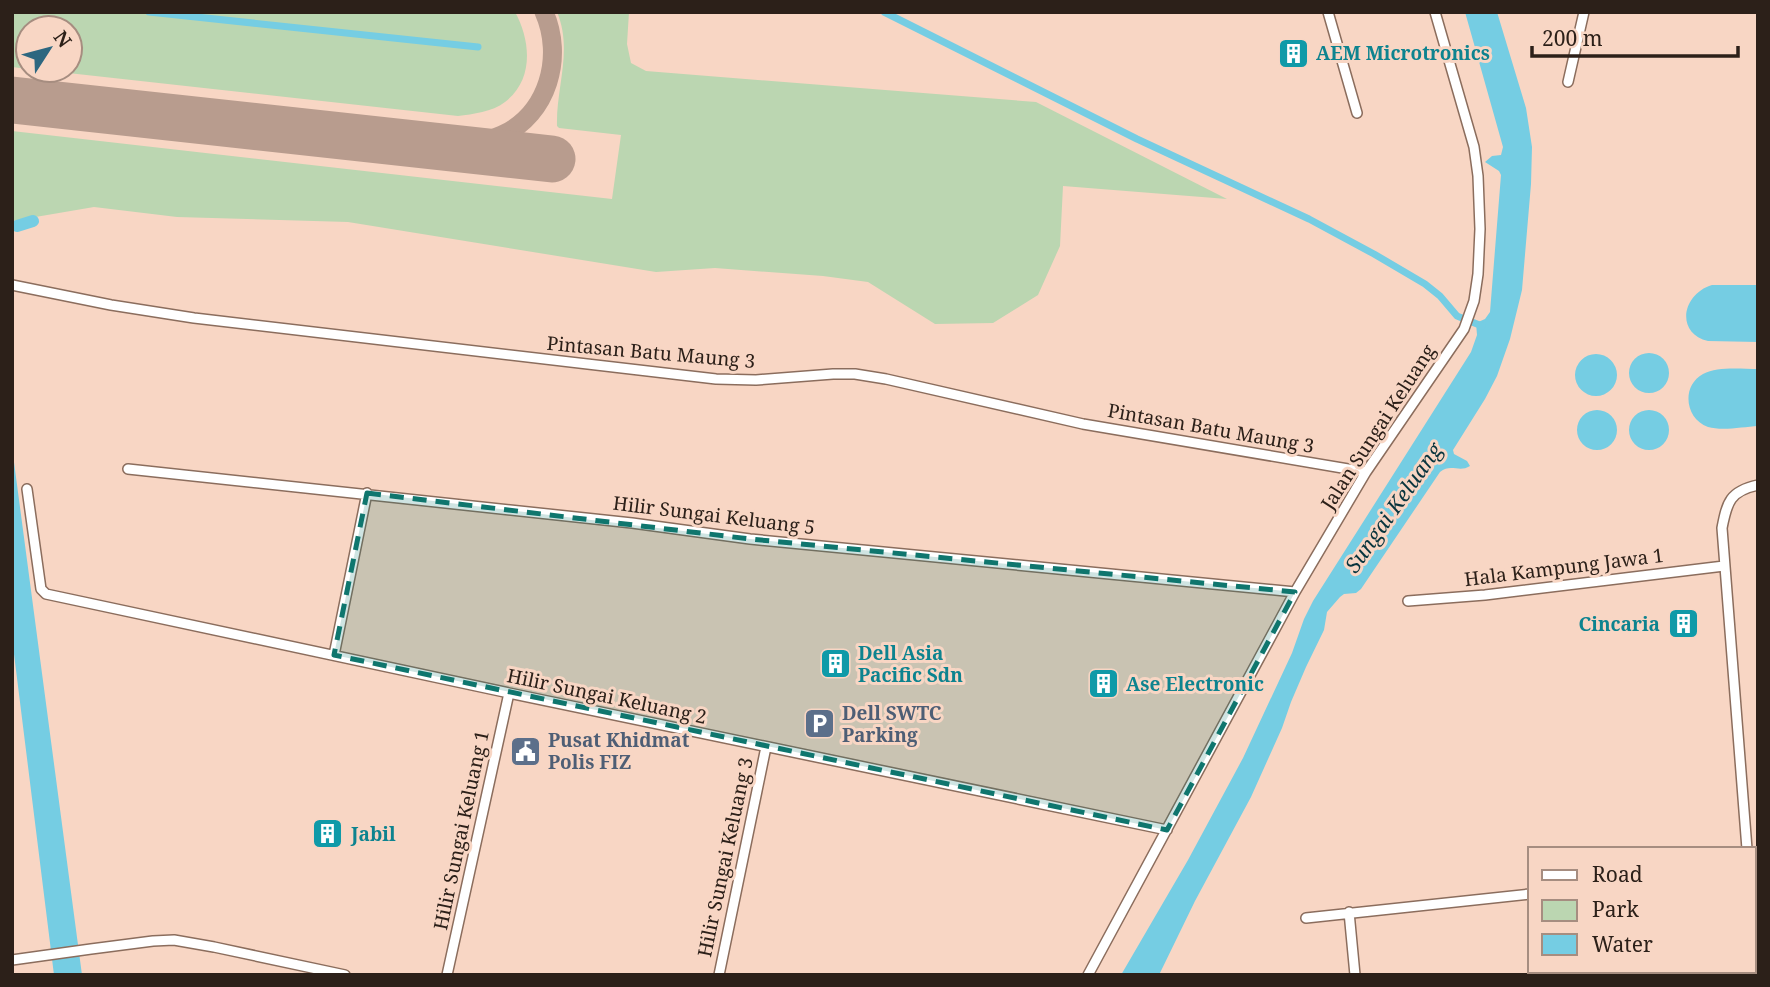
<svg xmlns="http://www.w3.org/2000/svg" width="1770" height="987" viewBox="0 0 1770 987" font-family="'Noto Serif',serif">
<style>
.green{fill:#bbd6b1}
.water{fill:#75cde3}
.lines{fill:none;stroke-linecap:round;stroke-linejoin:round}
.canal{stroke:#75cde3;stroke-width:7}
.river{stroke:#75cde3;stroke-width:12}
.taxiway{stroke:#b89c8e;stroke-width:19}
.runway{stroke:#b89c8e;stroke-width:47}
.minor-casing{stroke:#8b6d5d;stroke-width:12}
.highway-casing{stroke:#a36e5e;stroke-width:16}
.minor{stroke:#fff;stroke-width:9}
.highway{stroke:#e39883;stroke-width:12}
.marked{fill:#0f766e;fill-opacity:0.2;stroke:#0f766e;stroke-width:5;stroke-dasharray:14 9;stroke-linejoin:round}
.labels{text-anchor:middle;stroke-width:6;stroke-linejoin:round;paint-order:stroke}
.culture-label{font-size:19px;font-weight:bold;fill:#0d838f;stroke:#f8d6c4;text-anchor:start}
.street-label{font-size:19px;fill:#2c2019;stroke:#f8d6c4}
.service-label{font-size:19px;font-weight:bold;fill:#4e5e75;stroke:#f8d6c4;text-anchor:start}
.water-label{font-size:21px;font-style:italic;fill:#08343d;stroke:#f8d6c4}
</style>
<rect width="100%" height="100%" fill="#f8d6c4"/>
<!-- green -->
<path class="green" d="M12,12H515C531,41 534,80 505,102C492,112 473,114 458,116L41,70H70V28H28V69L12,67Z
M557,12H629L627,44L631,63L646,71L1036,102L1227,199L1063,186L1060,246L1038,295L993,323L935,324L868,282L823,276L715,268L656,272L348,222L177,217L94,207L12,221V131L612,199L621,135L559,128L557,126C556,87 573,50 557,12Z"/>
<!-- water -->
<path class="water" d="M1465,12H1497L1526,108L1532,147L1531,184L1522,290L1510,339L1497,376L1485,399L1453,450L1454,454L1467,461L1470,466C1459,473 1451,463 1440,472L1361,589L1356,593L1344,594L1340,597L1327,612L1324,630L1306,667L1291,702L1282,728L1251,797L1195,901L1159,975H1121L1188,860L1243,758L1292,653L1304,619L1313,601L1471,352L1477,335L1476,323L1485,319L1490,312L1501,175L1499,171L1485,162L1492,156L1501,155L1503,147Z
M1712,285H1758V342L1708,341C1675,333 1682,294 1712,285Z
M1629 373a20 20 0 1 1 40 0a20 20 0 1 1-40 0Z
M1575 375a21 21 0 1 1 42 0a21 21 0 1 1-42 0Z
M1758,369V426C1743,427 1722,431 1708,427C1685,419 1681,386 1703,374C1718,366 1741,369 1758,369Z
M1629 430a20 20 0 1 1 40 0a20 20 0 1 1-40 0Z
M1577 430a20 20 0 1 1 40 0a20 20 0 1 1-40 0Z
M12,447L82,975H54L12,638Z"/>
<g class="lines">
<!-- canal -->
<path class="canal" d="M149,12L478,47
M884,12L1137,139L1309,219L1374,254L1425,284L1440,296L1457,316L1482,326"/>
<!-- river -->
<path class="river" d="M17,226L33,221"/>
<!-- taxiway -->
<path class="taxiway" d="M443,147C463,145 484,143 502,135C548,114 564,57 544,12"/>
<!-- runway -->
<path class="runway" d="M12,100L552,159"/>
<defs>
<path id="minor" d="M1328,12L1357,113
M1568,82L1584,12
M12,285L111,305L194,318L716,379L756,380L833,374H855L886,379L1083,424L1366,472
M128,469L632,523L750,539L1295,592
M27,489L41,589L46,594L509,693L1167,830
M1408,601L1485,595L1724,566
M334,655L367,493
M1747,849L1722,528C1727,502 1730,491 1758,485
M1754,884L1758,897
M1349,912L1355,975
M1306,918L1530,894
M12,960L91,949L153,941L174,940L214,947L345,975
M447,975L509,693
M719,975L766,747
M1088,975L1295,592L1366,472L1464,329L1474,301L1478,274L1480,229L1478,176L1474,147L1435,12"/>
<path id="highway" d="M1753,975L1754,971"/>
</defs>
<!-- minor casing -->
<use href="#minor" class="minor-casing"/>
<!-- highway casing -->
<use href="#highway" class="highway-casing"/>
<!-- minor -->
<use href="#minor" class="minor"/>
<!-- highway -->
<use href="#highway" class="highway"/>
</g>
<!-- marked area -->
<path class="marked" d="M367,493L750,539L1295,592L1167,830L334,655Z"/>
<!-- icons -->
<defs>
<symbol id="building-square" viewBox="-11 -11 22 22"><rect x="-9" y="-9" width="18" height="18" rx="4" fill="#0f9aa8" stroke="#f8d6c4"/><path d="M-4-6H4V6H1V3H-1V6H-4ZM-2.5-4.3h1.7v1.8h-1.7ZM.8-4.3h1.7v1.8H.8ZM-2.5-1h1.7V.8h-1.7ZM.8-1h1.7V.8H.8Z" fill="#fff"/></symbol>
<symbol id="parking-square" viewBox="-11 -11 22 22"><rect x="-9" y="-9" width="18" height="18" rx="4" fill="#5c6f8a" stroke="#f8d6c4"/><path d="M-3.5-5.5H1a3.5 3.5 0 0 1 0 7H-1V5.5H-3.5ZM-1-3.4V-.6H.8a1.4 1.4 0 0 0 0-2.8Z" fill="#fff"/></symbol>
<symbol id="civic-square" viewBox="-11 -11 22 22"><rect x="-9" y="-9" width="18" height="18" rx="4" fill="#5c6f8a" stroke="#f8d6c4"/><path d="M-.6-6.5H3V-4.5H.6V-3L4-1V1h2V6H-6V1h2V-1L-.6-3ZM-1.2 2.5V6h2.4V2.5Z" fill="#fff"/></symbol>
</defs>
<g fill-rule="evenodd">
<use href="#building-square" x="1276" y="36" width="35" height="35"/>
<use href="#building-square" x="1666" y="606" width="35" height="35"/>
<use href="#building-square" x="818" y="646" width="35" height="35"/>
<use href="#building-square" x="1086" y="666" width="35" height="35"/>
<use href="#parking-square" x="802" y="706" width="35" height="35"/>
<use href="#civic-square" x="508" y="734" width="35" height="35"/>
<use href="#building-square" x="310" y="816" width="35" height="35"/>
</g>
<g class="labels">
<!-- culture labels -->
<g class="culture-label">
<text x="1316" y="60">AEM Microtronics</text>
<text x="1660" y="631" text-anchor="end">Cincaria</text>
<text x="858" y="660">Dell Asia<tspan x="858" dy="22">Pacific Sdn</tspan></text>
<text x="1126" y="691">Ase Electronic</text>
<text x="351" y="841">Jabil</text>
</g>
<!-- street labels -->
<g class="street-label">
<text transform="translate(651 352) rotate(5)" y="7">Pintasan Batu Maung 3</text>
<text transform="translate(1378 427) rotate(-57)" y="7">Jalan Sungai Keluang</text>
<text transform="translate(1211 428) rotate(10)" y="7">Pintasan Batu Maung 3</text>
<text transform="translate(714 515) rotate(7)" y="7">Hilir Sungai Keluang 5</text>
<text transform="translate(1564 567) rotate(-7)" y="7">Hala Kampung Jawa 1</text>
<text transform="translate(607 696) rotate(12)" y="7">Hilir Sungai Keluang 2</text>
<text transform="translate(461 830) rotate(-78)" y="7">Hilir Sungai Keluang 1</text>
<text transform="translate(725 857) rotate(-78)" y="7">Hilir Sungai Keluang 3</text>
</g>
<!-- service labels -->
<g class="service-label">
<text x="842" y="720">Dell SWTC<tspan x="842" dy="22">Parking</tspan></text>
<text x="548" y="747">Pusat Khidmat<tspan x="548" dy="22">Polis FIZ</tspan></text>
</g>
<!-- water labels -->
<g class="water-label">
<text transform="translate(1394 508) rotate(-55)" y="7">Sungai Keluang</text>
</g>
</g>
<!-- border -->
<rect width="1770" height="987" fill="none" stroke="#2c2019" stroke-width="28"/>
<!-- legend -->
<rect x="1528" y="847" width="228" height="126" fill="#f8d6c4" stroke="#a68d80" stroke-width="2"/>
<rect x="1542" y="870" width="35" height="10" fill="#ffffff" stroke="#a68d80" stroke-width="2"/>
<text x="1592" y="882" font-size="21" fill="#2c2019">Road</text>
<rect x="1542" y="900" width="35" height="21" fill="#bbd6b1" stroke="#a68d80" stroke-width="2"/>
<text x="1592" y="917" font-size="21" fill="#2c2019">Park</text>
<rect x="1542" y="934" width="35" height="21" fill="#75cde3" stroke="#a68d80" stroke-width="2"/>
<text x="1592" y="952" font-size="21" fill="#2c2019">Water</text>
<!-- north arrow -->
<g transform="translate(49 49) rotate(54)"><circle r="33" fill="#f8d6c4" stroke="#a68d80" stroke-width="2"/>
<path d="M0-5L12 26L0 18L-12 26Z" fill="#2d6780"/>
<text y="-10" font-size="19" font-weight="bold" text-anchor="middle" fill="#2c2019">N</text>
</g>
<!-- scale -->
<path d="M1532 46v10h206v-10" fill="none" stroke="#2c2019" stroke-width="3.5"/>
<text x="1542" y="46" font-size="21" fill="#2c2019" stroke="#f8d6c4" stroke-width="5" paint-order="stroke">200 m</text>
</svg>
